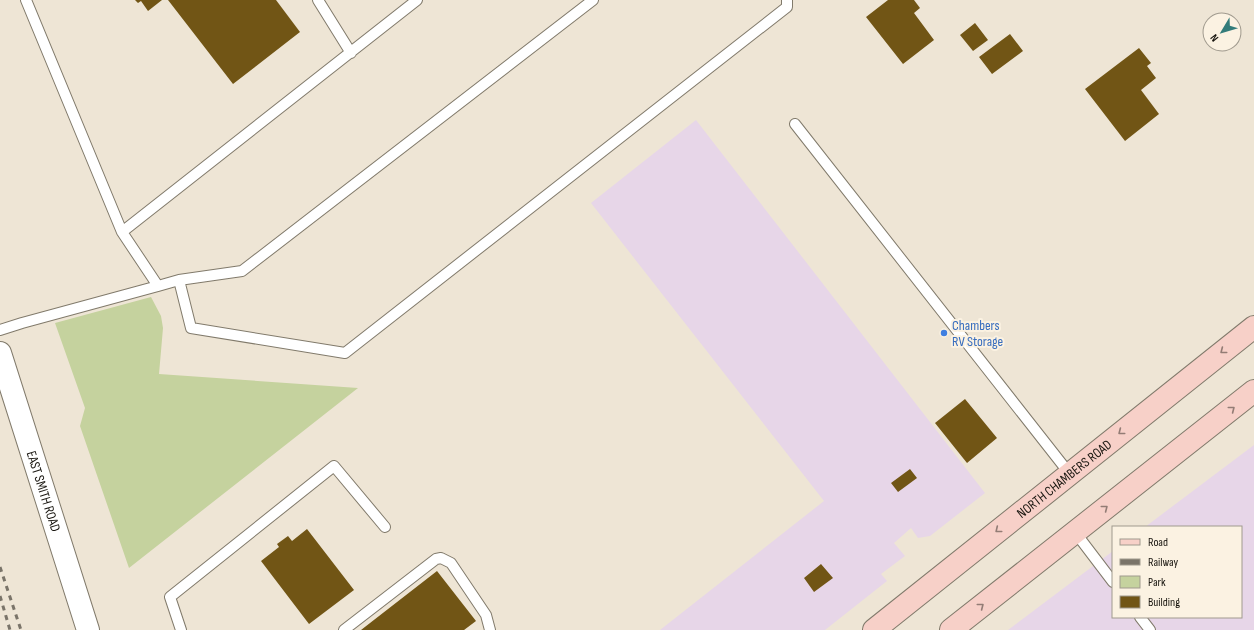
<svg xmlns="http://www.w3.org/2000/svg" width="1254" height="630" viewBox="0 0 1254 630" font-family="'Sofia Sans Condensed',sans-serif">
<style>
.industrial{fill:#e7d6e8}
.green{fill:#c5d29e}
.building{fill:#715515}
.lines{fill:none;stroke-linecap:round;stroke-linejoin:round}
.service-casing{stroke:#817a6b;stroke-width:12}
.tertiary-casing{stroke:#817a6b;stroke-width:24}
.secondary-casing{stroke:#817a6b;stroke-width:24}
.service{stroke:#fff;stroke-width:10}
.tertiary{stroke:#fff;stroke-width:22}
.secondary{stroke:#f7d0c8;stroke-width:22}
.rail{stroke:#7a7469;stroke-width:3;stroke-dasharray:5 5;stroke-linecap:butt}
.oneway{stroke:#937c75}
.shop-dot{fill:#3f7fe0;stroke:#fbf2e2;stroke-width:1.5}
.labels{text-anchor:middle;stroke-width:4;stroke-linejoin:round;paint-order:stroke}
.shop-label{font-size:14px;fill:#366cbe;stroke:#fbf2e2;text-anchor:start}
.street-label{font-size:14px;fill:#18150f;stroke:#fbf2e2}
</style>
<rect width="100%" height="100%" fill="#eee5d5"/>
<!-- industrial -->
<path class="industrial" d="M696,120L985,493L930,536L918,538L911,528L894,543L905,556L881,574L887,581L825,630H660L824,501L591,203Z
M1254,445V630H1008L1113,551V617H1241V527H1145Z"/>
<!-- green -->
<path class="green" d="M151,297L161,316L163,328L159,374L358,388L129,568L80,426L85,408L55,323Z"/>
<!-- building -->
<path class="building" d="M135,0H162L148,11L141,1L138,3Z
M168,0H276L300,32L233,84Z
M888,0H914L920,8L914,13L934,40L903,64L866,17Z
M975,23L988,40L973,51L960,35Z
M1010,34L1023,51L992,74L979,57Z
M1139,48L1151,63L1147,66L1156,78L1141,90L1159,114L1125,141L1085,89Z
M965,399L997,438L967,463L935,423Z
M910,469L917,478L898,492L891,483Z
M307,529L354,590L309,624L261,561L279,547L277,544L288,536L292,541Z
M821,564L833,578L814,592L804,578Z
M437,571L476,621L464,630H361Z"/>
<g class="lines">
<defs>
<path id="service" d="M318,0L351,53
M795,124L1069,473
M122,232L417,0
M179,280L191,328L345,353L787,7V0
M158,286L179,280L242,271L593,0
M0,330L22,323L158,286L122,232L26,0
M1075,532L1113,582
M1140,617L1150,630
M181,630L170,597L334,466L385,527
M344,630L436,559L441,558L451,563L486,615L490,630"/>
<g id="tertiary">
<path id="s1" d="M0,353L88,630"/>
</g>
<g id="secondary">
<path id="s2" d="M874,630L1254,327"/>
<path d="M951,630L1254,391"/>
</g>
</defs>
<!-- service casing -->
<use href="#service" class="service-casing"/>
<!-- tertiary casing -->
<use href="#tertiary" class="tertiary-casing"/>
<!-- secondary casing -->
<use href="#secondary" class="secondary-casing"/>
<!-- service -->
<use href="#service" class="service"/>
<!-- tertiary -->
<use href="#tertiary" class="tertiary"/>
<!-- secondary -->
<use href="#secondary" class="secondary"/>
<!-- rail -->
<path class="rail" d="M0,567L21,630
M0,596L10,630"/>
</g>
<!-- one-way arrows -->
<defs><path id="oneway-chevron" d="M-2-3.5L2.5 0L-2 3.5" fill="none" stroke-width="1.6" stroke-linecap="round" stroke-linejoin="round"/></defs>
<g class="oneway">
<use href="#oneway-chevron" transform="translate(1223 351) rotate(142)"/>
<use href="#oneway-chevron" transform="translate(1232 409) rotate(-38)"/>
<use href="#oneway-chevron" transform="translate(1121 432) rotate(142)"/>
<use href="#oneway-chevron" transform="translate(1105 508) rotate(-38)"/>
<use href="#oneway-chevron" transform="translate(998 530) rotate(141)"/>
<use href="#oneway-chevron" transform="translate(981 606) rotate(-38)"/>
</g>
<!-- markers -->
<circle class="shop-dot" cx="944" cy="333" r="4"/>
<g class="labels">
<!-- shop labels -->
<g class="shop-label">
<text x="952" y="330">Chambers<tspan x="952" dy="16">RV Storage</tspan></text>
</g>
<!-- street labels -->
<g class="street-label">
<text dy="5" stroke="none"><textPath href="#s2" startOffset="243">NORTH CHAMBERS ROAD</textPath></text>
<text dy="5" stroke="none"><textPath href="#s1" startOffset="145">EAST SMITH ROAD</textPath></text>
</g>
</g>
<!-- legend -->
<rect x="1112" y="526" width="130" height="92" fill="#fbf2e2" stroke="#a09a8e"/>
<rect x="1120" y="539" width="20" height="6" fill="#f7d0c8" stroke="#a09a8e"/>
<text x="1148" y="546" font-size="12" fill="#18150f">Road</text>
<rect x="1120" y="559" width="20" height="6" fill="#7a7469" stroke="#a09a8e"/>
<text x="1148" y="566" font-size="12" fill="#18150f">Railway</text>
<rect x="1120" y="576" width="20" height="12" fill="#c5d29e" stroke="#a09a8e"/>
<text x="1148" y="586" font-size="12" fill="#18150f">Park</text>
<rect x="1120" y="596" width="20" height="12" fill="#715515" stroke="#a09a8e"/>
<text x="1148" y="606" font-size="12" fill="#18150f">Building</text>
<!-- north arrow -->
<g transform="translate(1222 32) rotate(232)"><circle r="19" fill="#fbf2e2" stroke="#a09a8e"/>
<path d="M0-3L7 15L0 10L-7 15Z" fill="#337c7a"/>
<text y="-6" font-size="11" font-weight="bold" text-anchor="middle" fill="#18150f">N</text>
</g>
</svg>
